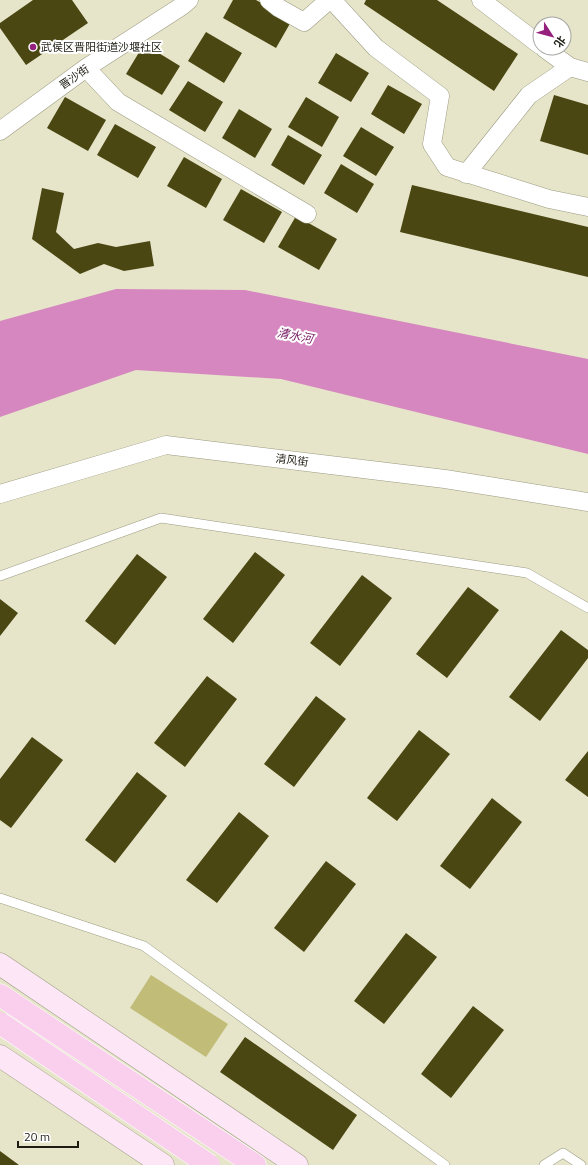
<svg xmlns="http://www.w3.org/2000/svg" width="588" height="1165" viewBox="0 0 588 1165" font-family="'Titillium Web','Noto Sans SC',sans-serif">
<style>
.green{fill:#c1bc77}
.water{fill:#d687bf}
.building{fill:#4b4712}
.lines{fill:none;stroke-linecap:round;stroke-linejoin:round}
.lane-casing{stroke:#9c9b82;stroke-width:10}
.street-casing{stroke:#9c9b82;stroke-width:19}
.secondary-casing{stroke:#9c9b82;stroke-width:23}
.primary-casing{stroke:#fff;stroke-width:23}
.lane{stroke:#fff;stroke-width:9}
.street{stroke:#fff;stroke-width:18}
.secondary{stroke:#fde7f6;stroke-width:22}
.primary{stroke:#facfed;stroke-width:22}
.primary-bridge-casing{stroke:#fff;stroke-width:23;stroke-linecap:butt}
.primary-bridge{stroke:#facfed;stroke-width:22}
.poi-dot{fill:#96207d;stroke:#fff;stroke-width:1.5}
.labels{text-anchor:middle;stroke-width:4;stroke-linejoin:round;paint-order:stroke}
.poi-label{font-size:11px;fill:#1d1c13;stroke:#fff;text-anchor:start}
.street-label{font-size:11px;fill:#1d1c13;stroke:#fff}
.water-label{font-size:12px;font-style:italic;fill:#771a63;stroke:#fff}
</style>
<rect width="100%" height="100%" fill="#e6e5ca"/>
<!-- green -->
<path class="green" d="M151,975L228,1024L206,1057L130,1008Z"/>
<!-- water -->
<path class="water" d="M116,289L245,290L588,359V454L281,379L136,370L0,417V321Z"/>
<!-- building -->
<path class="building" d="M33,0H72L88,23L26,65L0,28V23Z
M233,0H256L292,20L276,48L223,18Z
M366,0H437L518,54L494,91L364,4Z
M206,32L242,53L224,83L188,61Z
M144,44L180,66L162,95L126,74Z
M336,53L369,73L351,102L318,83Z
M188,81L223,102L205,132L169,110Z
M388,85L422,104L404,134L371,114Z
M554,95L588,105V155L540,141Z
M65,97L106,120L88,151L47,128Z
M306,97L339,117L322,147L288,127Z
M239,109L272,129L255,158L222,138Z
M115,124L156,147L138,178L97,155Z
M361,127L394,147L376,176L343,156Z
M288,135L322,155L304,185L271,165Z
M184,157L222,179L206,208L167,186Z
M341,164L374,184L357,213L324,193Z
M412,185L588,227V277L400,232Z
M42,188L64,193L56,232L74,249L98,243L116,247L150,241L154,266L124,271L104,264L80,274L32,239Z
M241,189L282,212L264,243L223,220Z
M296,216L337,239L319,270L278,247Z
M255,552L285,575L233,643L203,619Z
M137,554L167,577L115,645L85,621Z
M362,575L392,598L340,666L310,643Z
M468,587L499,610L447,678L416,654Z
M0,599L18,613L0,636Z
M561,630L588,650V658L540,721L509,697Z
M207,676L237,699L185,767L154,743Z
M316,696L346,719L294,787L264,764Z
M419,730L450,754L397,821L367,798Z
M32,737L63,760L11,828L0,820V779Z
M588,751V797L565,780Z
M137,772L167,796L115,863L85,840Z
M492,798L522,822L470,889L440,866Z
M239,812L269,836L217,903L186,880Z
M326,861L356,884L304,952L274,928Z
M406,933L437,957L384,1024L354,1001Z
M473,1006L504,1030L451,1098L421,1074Z
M245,1037L357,1115L333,1150L220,1072Z
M0,1151L19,1165H0Z"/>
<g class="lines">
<defs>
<path id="lane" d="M0,576L161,518L527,573L588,608
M0,898L144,946L445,1165
M544,1165L563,1153L581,1165"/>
<path id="street" d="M269,0L279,8L304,22L329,0
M332,0L376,48L440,96L432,144L447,167L549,199L588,207
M481,0L540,45
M544,48L570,67L588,72
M86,68L118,102L307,214
M0,131L86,68L182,6L189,0
M466,174L529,95L570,67
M0,494L166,445L445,479L588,502"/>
<path id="secondary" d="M0,964L297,1165
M0,1056L163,1165"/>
<path id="primary" d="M0,995L255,1165"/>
</defs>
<!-- lane casing -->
<use href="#lane" class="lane-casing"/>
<!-- street casing -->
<use href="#street" class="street-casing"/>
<!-- secondary casing -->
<use href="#secondary" class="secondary-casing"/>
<!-- primary casing -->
<use href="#primary" class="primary-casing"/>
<!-- lane -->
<use href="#lane" class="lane"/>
<!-- street -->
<use href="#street" class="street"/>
<!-- secondary -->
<use href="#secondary" class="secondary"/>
<!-- primary -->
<use href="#primary" class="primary"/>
<defs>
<path id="primary-bridge" d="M0,1023L209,1165"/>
</defs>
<!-- primary-bridge casing -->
<use href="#primary-bridge" class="primary-bridge-casing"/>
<!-- primary-bridge -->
<use href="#primary-bridge" class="primary-bridge"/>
</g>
<!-- markers -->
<circle class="poi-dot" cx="33" cy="47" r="4"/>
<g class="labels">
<!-- poi labels -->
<g class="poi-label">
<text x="41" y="51">武侯区晋阳街道沙堰社区</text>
</g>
<!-- street labels -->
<g class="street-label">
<text transform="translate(74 77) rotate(-35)" y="4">晋沙街</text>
<text transform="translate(292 460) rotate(7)" y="4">清风街</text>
</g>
<!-- water labels -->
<g class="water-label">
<text transform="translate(295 336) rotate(11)" y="4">清水河</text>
</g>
</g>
<!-- north arrow -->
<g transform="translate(552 36) rotate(126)"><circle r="19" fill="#ffffff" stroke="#a5a4a1"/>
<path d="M0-3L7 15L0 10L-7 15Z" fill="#96207d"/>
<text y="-6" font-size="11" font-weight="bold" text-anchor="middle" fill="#1d1c13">北</text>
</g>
<!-- scale -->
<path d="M18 1141v6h60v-6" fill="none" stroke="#1d1c13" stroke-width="2"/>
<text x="24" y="1141" font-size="12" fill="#1d1c13" stroke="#ffffff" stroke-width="3" paint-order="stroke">20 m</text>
</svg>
